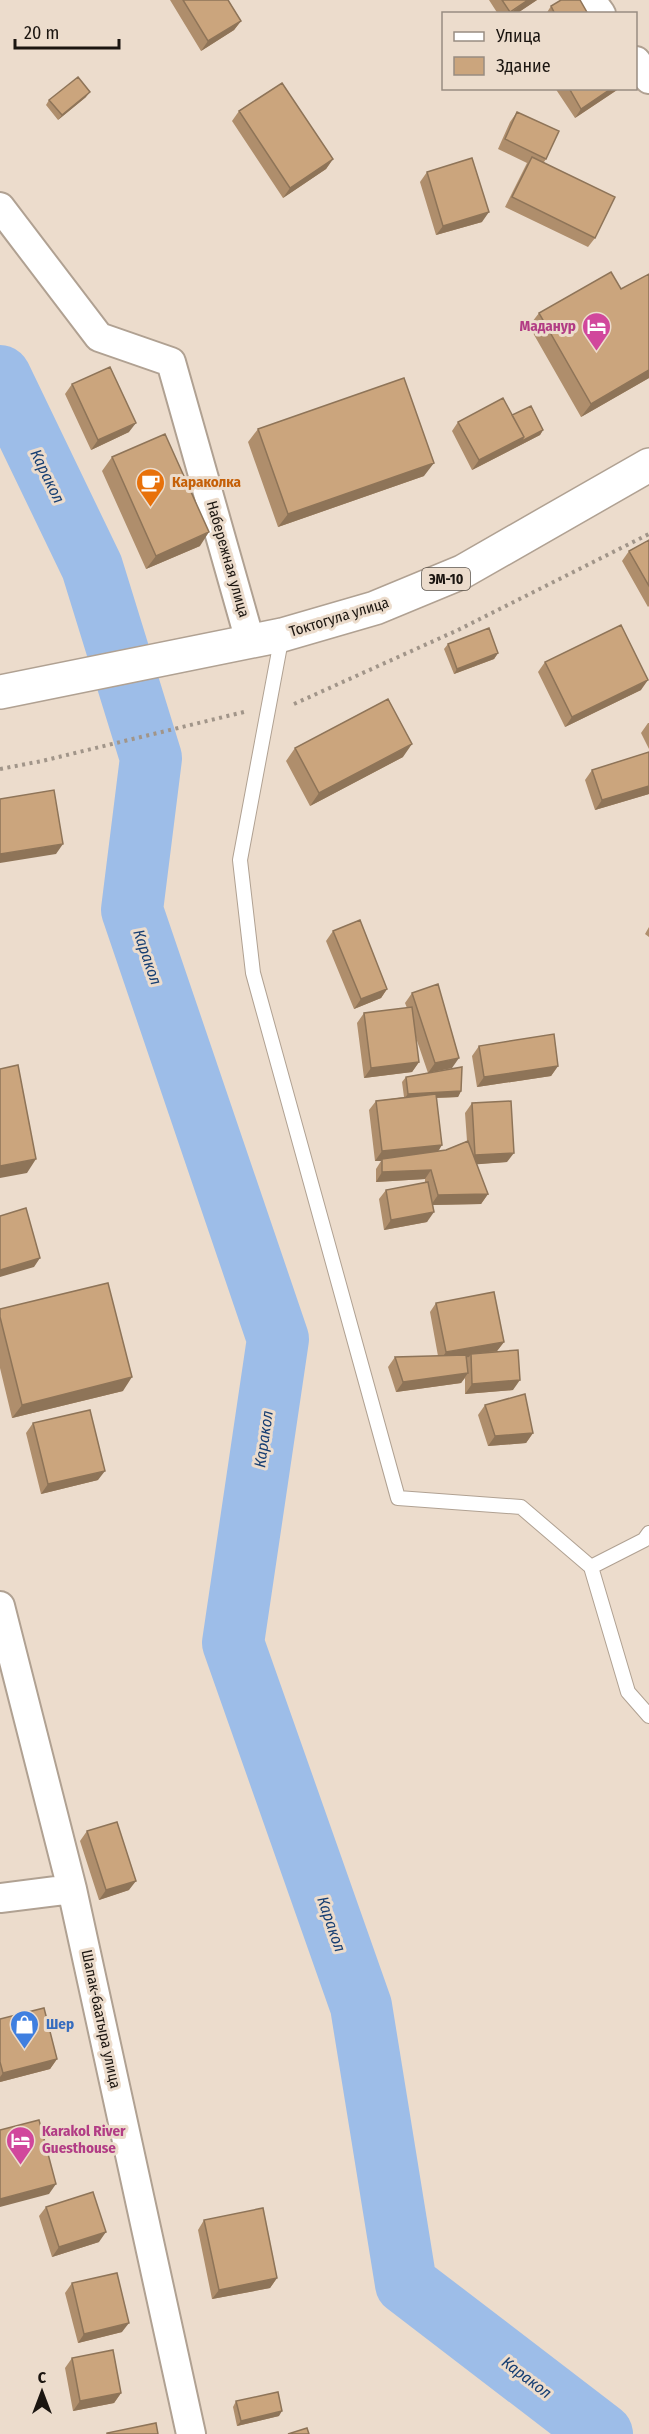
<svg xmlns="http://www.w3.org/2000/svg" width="649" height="2434" viewBox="0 0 649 2434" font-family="'Fira Sans Condensed',sans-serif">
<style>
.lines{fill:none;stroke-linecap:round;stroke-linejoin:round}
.river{stroke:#9dbde8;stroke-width:62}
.service-casing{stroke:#b0a192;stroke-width:16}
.minor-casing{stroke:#b0a192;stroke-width:32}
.trunk-casing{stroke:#b0a192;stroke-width:36}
.path{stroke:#a19589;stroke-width:4;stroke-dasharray:3 4.5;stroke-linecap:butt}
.service{stroke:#fff;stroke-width:14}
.minor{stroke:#fff;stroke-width:28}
.trunk{stroke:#fff;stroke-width:33}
.wall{fill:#af8e6c}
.shaded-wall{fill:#8e7458}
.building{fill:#cba57d;stroke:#8e7458;stroke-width:1.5}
.labels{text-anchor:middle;stroke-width:6;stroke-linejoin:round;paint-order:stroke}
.shield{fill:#ecdccc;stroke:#5a5148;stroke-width:1.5}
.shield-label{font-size:14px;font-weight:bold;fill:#1b1510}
.hotel-label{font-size:15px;font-weight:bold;fill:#b23c85;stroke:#ecdccc;text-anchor:end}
.food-label{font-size:15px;font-weight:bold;fill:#c56008;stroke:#ecdccc;text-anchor:start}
.street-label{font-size:15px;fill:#1b1510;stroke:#ecdccc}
.shop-label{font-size:15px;font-weight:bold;fill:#366cbe;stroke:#ecdccc;text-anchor:start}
.water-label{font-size:16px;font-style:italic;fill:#163e72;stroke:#ecdccc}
</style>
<rect width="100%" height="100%" fill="#ecdccc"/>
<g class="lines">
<!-- river -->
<path class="river" d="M0,376L92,567L151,758L132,910L278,1339L233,1643L361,2006L406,2284L602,2434"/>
<defs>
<path id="service" d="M282,635L240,860L253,973L398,1498L521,1507L591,1567L628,1692L649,1716
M591,1567L644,1540L649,1533"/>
<path id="minor" d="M591,0L601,14
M636,61L649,79
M0,207L99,337L171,362L250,641
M0,1606L72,1889L191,2434
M0,1898L72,1889"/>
<path id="trunk" d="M0,692L282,635L375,608L462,572L649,465"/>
</defs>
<!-- service casing -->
<use href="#service" class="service-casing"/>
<!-- minor casing -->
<use href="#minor" class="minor-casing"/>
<!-- trunk casing -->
<use href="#trunk" class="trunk-casing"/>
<!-- path -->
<path class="path" d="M294,704L458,630L649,534
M0,769L42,761L244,712"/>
<!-- service -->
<use href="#service" class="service"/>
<!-- minor -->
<use href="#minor" class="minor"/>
<!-- trunk -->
<use href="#trunk" class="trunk"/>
</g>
<!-- wall -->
<path class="wall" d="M170,0H228L241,21L234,30L201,51Z
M489,0H537L516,14H498Z
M551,6L588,14H546Z
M555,88H620L575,118Z
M86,97L58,120L46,105L49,100Z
M239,111L333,159L326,169L283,198L232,121Z
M517,112L546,159L544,162L595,238L588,247L505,207L527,163L498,149L510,122Z
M427,172L482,222L436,235L420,182Z
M649,274V378L581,417L529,326L539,313L621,289Z
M72,384L129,432L91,450L65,394Z
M512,415L543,430L540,435L472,470L452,431L458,422Z
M258,429L424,476L278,527L248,442Z
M112,457L200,546L146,569L102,471Z
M649,540V606L648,607L622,561L629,551Z
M448,644L498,653L494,659L454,674L444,649Z
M545,662L641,690L565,727L538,672Z
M648,723H649V749L641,733Z
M295,748L403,757L310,806L286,761Z
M649,752V794L595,810L585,780L592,770Z
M649,927V937L645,934Z
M333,931L387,989L381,998L354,1009L326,941Z
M412,993L452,1068L431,1072L461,1091L458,1097L437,1098L438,1151L446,1150L467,1141L465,1113L472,1103L507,1162L476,1164L488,1194L481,1204L432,1205L427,1222L384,1230L379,1199L386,1190L425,1183V1179L376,1182V1169L381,1161H375L369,1110L376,1101L404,1097L402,1082L406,1077L428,1073L415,1035L419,1062L412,1072L364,1078L357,1023L364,1013L407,1008L405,1003Z
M479,1046L558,1066L551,1076L477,1087L472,1056Z
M436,1303L504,1342L497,1351L513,1390L465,1394V1378L461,1383L396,1392L388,1367L395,1357L438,1356L430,1312Z
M0,1309L123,1391L12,1418L0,1368Z
M485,1405L533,1433L526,1443L488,1446L478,1415Z
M33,1423L98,1480L41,1494L26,1433Z
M87,1831L129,1890L99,1900L80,1841Z
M0,2019L57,2059L50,2069L0,2082Z
M46,2207L99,2242L52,2257L39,2216Z
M204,2220L277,2278L270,2288L212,2299L198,2230Z
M72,2283L122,2332L78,2343L65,2293Z
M72,2358L121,2393L114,2403L73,2411L65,2368Z
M236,2401L279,2416L237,2426L233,2407Z"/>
<!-- shaded-wall -->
<path class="shaded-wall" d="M528,0H537L516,14H509Z
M241,21L234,30L201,51L208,41Z
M612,88H620L575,118L581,109Z
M90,92L86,97L58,120L62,115Z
M333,159L326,169L283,198L290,188Z
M489,212L482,222L436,235L443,226Z
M649,370V378L581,417L591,404Z
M136,423L129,432L91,450L98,440Z
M543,430L540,435L472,470L479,460L524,437Z
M434,463L424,476L278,527L288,514Z
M209,532L200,546L146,569L156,556Z
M498,653L494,659L454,674L457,669Z
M648,680L641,690L565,727L572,717Z
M412,744L403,757L310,806L319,793Z
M649,786V794L595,810L602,800Z
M63,844L56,854L0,863V854Z
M387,989L381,998L354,1009L361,999Z
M459,1058L452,1068L428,1073L435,1063Z
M419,1062L412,1072L364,1078L371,1068Z
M558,1066L551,1076L477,1087L484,1077Z
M461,1091L458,1097L404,1099L408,1094Z
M442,1145L436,1155L382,1159L381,1161H375L382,1151Z
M514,1153L507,1162L468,1165L475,1155Z
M36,1159L27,1173L0,1178V1166Z
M431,1170L425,1179L376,1182L382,1172Z
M488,1194L481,1204L431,1205L438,1195Z
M434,1212L427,1222L384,1230L391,1220Z
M40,1258L34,1267L0,1277V1270Z
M504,1342L497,1351L471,1354L469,1357L439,1362L446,1352Z
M468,1373L461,1383L396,1392L403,1382Z
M132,1377L123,1391L12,1418L22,1405Z
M520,1380L513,1390L465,1394L472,1384Z
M533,1433L526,1443L488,1446L495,1436Z
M105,1471L98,1480L41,1494L48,1484Z
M136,1881L129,1890L99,1900L106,1890Z
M57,2059L50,2069L0,2082V2077L3,2073Z
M56,2184L49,2194L0,2207V2199Z
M106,2232L99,2242L52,2257L59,2247Z
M277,2278L270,2288L212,2299L219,2290Z
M129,2323L122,2332L78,2343L84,2334Z
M121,2393L114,2403L73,2411L80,2401Z
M282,2411L279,2416L237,2426L241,2421Z"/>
<!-- building -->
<path class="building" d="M183,0H228L241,21L208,41Z
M502,0H528L510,12Z
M561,0H580L588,14H555L551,6Z
M78,77L90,92L62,115L49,100Z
M282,83L333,159L290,188L239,111Z
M569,88H612L581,109Z
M517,112L559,131L546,159L505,139Z
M532,157L615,197L595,238L512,197Z
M472,158L489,212L443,226L427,172Z
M611,272L621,289L649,274V370L591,404L539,313Z
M110,367L136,423L98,440L72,384Z
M404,378L434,463L288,514L258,429Z
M503,398L524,437L479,460L458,422Z
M531,406L543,430L520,442L524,437L512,415Z
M165,434L209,532L156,556L112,457Z
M649,540V586L629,551Z
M621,625L648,680L572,717L545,662Z
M489,628L498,653L457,669L448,644Z
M388,699L412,744L319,793L295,748Z
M649,752V786L602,800L592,770Z
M54,790L63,844L0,854V799Z
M360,920L387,989L361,999L333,931Z
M438,984L459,1058L435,1063L412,993Z
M412,1007L419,1062L371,1068L364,1013Z
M554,1034L558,1066L484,1077L479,1046Z
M18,1065L36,1159L0,1166V1069Z
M462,1067L461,1091L408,1094L406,1077Z
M436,1094L442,1145L382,1151L376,1101Z
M511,1101L514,1153L475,1155L472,1103Z
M468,1141L488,1194L438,1195L431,1170L382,1172V1159L446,1150Z
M428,1182L434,1212L391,1220L386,1190Z
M26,1208L40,1258L0,1270V1216Z
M108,1283L132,1377L22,1405L0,1317V1309Z
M494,1292L504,1342L446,1352L436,1303Z
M518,1350L520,1380L472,1384L471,1354Z
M466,1355L468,1373L403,1382L395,1357Z
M525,1394L533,1433L495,1436L485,1405Z
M90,1410L105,1471L48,1484L33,1423Z
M117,1822L136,1881L106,1890L87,1831Z
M44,2008L57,2059L3,2073L0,2062V2019Z
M39,2120L56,2184L0,2199V2130Z
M93,2192L106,2232L59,2247L46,2207Z
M263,2208L277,2278L219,2290L204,2220Z
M117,2273L129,2323L84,2334L72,2283Z
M113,2350L121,2393L80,2401L72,2358Z
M278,2392L282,2411L241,2421L236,2401Z
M156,2423L158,2434H107V2433Z
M307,2428L309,2434H288Z"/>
<!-- icons -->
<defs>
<symbol id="hotel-pin" viewBox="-11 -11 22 30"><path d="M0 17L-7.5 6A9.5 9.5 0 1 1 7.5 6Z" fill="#d1479c" stroke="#ecdccc"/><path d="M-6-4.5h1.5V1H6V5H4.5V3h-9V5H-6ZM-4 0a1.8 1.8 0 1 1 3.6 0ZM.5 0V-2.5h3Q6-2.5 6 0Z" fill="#fff"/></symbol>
<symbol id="cafe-pin" viewBox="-11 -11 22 30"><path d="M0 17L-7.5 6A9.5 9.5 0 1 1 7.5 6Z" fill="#e8710a" stroke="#ecdccc"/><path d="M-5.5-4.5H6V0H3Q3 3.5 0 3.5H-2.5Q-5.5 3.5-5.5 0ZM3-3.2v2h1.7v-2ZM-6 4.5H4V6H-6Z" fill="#fff"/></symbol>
<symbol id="shop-pin" viewBox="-11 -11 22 30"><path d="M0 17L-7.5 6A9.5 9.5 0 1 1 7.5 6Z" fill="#3f7fe0" stroke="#ecdccc"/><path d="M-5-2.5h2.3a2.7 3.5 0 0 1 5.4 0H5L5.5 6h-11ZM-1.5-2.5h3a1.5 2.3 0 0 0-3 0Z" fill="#fff"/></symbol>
</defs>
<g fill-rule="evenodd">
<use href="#hotel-pin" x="580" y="310" width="33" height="45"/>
<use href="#cafe-pin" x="134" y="466" width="33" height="45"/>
<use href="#shop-pin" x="8" y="2008" width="33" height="45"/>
<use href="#hotel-pin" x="4" y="2124" width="33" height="45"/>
</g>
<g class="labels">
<!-- shield labels -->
<rect class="shield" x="422" y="568" width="48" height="22" rx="4.5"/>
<g class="shield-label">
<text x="446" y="584">ЭМ-10</text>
</g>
<!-- hotel labels -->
<g class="hotel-label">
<text x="576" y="331">Маданур</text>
<text x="42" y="2136" text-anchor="start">Karakol River<tspan x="42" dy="17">Guesthouse</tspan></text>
</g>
<!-- food labels -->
<g class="food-label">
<text x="172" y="487">Караколка</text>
</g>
<!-- street labels -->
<g class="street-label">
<text transform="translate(228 559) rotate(74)" y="5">Набережная улица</text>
<text transform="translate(339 617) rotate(-17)" y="5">Токтогула улица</text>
<text transform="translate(101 2019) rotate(78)" y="5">Шапак-баатыра улица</text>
</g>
<!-- shop labels -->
<g class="shop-label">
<text x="46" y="2029">Шер</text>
</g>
<!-- water labels -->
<g class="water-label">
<text transform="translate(48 476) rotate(64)" y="6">Каракол</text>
<text transform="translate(148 957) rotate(71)" y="6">Каракол</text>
<text transform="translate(263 1439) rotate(-82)" y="6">Каракол</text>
<text transform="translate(332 1924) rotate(71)" y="6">Каракол</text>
<text transform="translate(527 2377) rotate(37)" y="6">Каракол</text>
</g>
</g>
<!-- legend -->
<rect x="442" y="12" width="195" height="78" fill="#ecdccc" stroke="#988c81" stroke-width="1.5"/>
<rect x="454" y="32" width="30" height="9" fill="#ffffff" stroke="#988c81" stroke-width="1.5"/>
<text x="496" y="42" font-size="18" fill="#1b1510">Улица</text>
<rect x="454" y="57" width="30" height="18" fill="#cba57d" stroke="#988c81" stroke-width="1.5"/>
<text x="496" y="72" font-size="18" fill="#1b1510">Здание</text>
<!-- north arrow -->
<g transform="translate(42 2392)" stroke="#ecdccc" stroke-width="4.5" paint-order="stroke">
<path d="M0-4.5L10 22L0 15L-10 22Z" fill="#1b1510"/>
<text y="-9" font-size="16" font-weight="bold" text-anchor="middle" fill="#1b1510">С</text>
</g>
<!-- scale -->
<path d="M15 39v9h104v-9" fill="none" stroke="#1b1510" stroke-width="3"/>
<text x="24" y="39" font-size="18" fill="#1b1510" stroke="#ecdccc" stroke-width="4.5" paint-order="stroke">20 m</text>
</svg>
